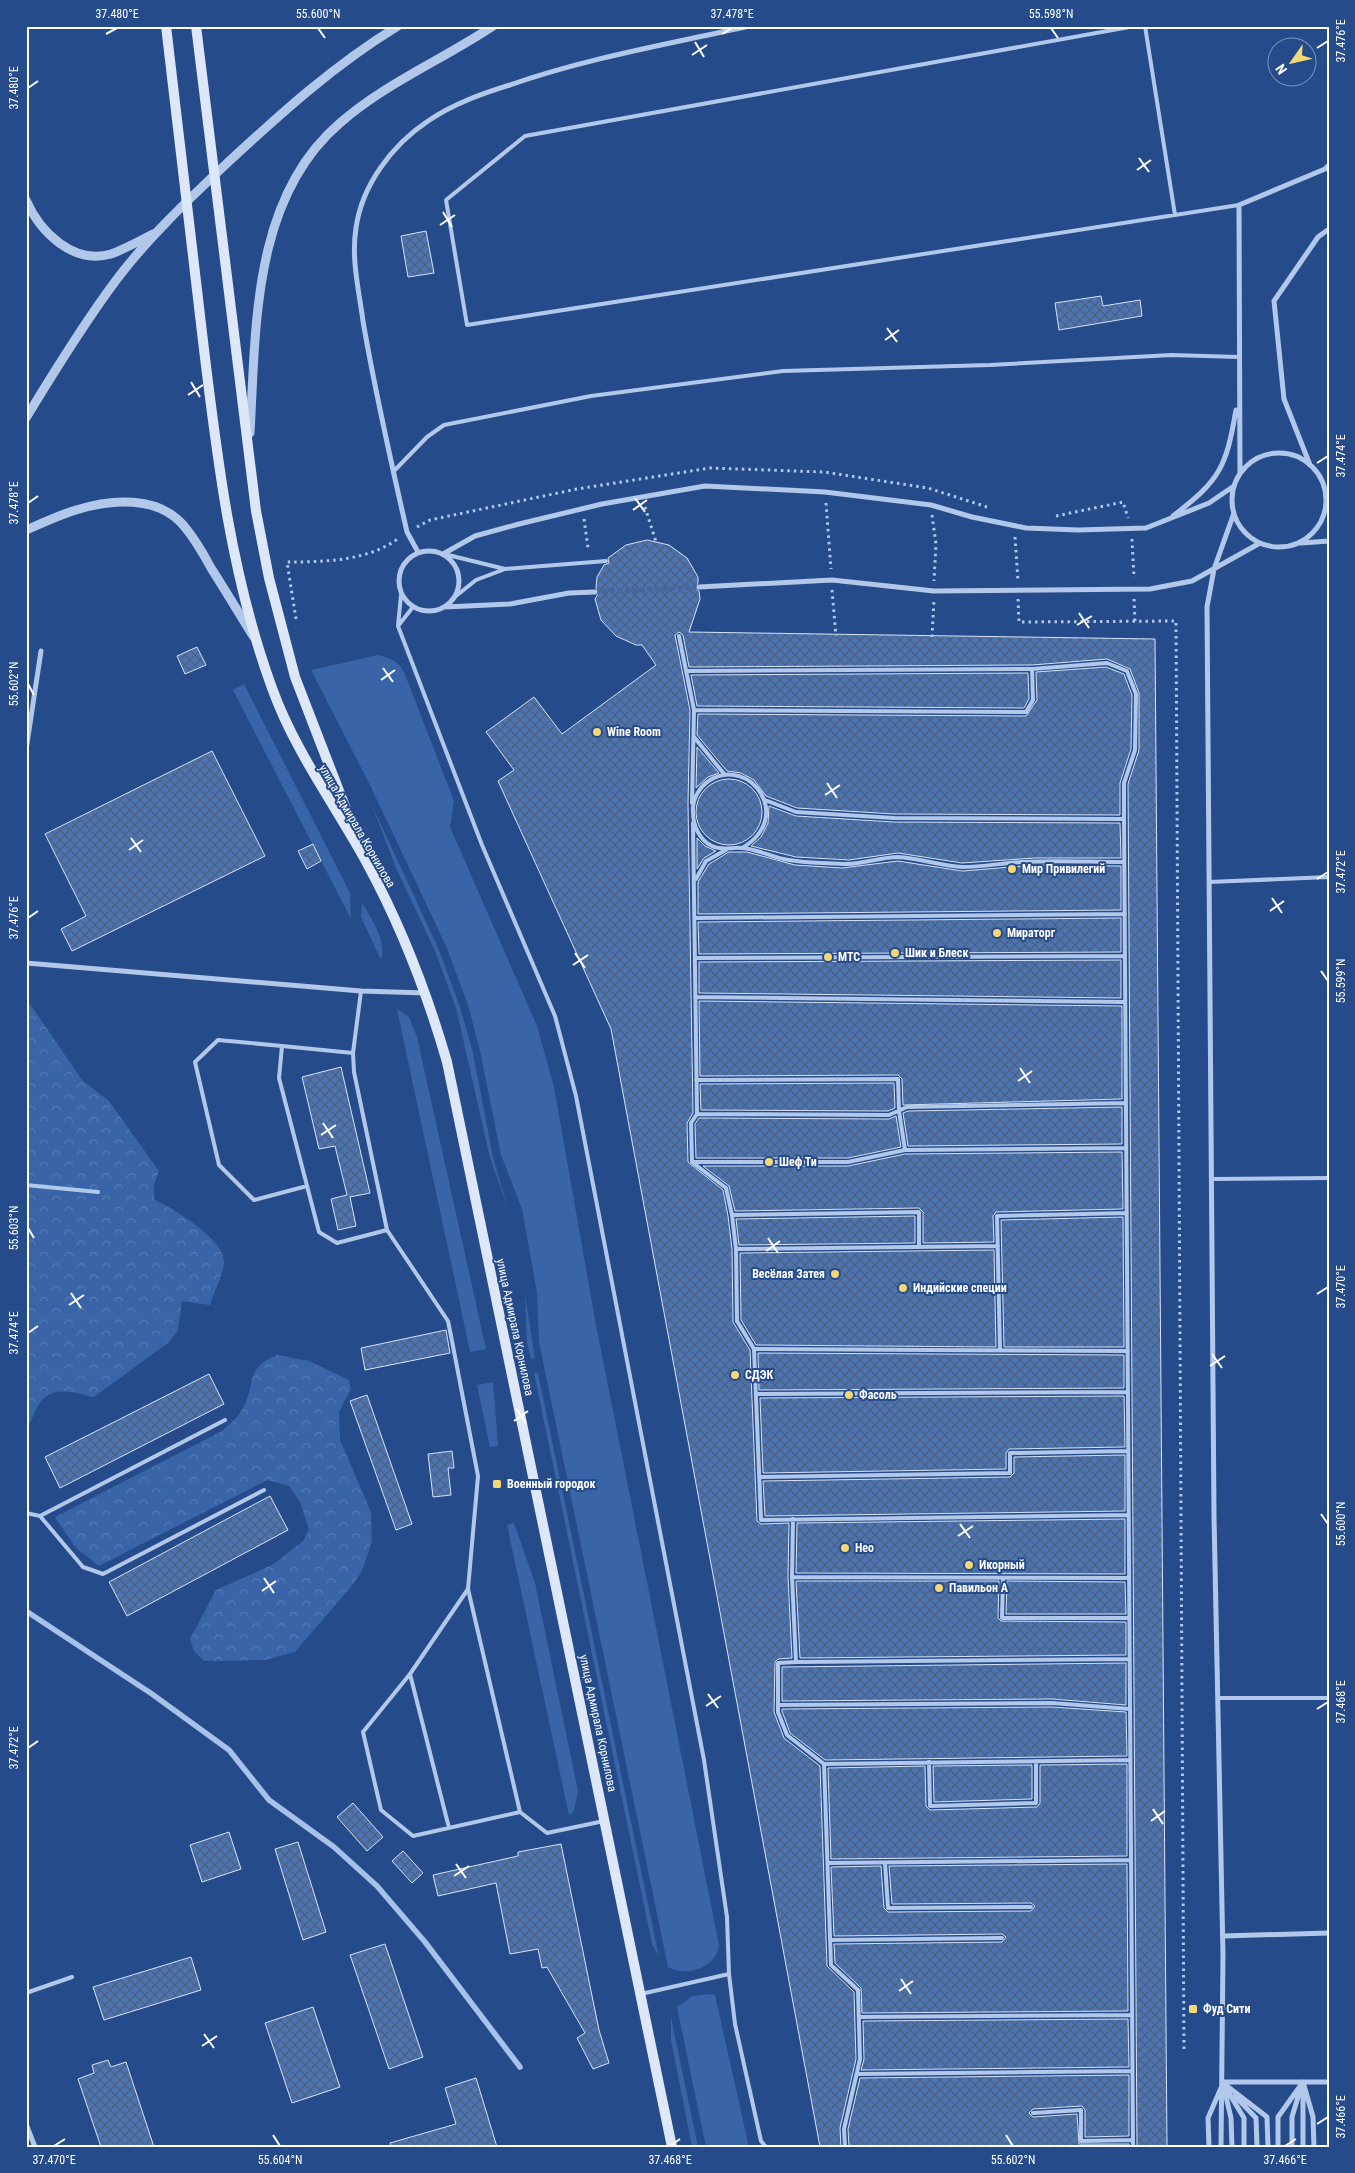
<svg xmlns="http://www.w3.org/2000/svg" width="1355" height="2173" viewBox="0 0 1355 2173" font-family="'Roboto Condensed',sans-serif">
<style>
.green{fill:#3964a7}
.forest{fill:url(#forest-crowns)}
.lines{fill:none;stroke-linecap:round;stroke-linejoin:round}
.stream{stroke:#a6c2eb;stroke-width:5.5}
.building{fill:url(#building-cross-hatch);stroke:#d6e3f8}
.minor-tunnel{stroke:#46669c;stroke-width:5;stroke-dasharray:5 2.5;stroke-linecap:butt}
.path{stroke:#b2c8ea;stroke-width:3;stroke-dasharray:2.5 4;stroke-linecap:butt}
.service{stroke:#b2c8ea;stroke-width:4}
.minor{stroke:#b2c8ea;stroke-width:5}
.tertiary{stroke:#b2c8ea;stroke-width:9}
.secondary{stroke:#dde7f8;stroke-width:10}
.ticks{fill:none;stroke:#fff;stroke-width:2}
.poi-dot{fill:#f4d876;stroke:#254b8a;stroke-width:2}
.labels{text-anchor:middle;stroke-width:4;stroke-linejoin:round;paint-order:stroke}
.poi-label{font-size:12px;font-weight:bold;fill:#fff;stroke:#254b8a;text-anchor:start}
.street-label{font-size:12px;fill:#fff;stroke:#254b8a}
.neatline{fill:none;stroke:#fff;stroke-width:2}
.ticks-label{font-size:12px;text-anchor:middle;fill:#fff}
</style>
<defs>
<pattern id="forest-crowns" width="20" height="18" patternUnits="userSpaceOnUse" patternTransform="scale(1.25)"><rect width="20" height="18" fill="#3964a7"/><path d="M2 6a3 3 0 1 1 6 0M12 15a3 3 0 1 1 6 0" fill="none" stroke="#577bb4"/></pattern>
<pattern id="building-cross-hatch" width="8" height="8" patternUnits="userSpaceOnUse" patternTransform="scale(1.25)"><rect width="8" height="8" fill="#4d74b2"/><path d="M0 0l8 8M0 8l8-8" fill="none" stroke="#4c607f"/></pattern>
</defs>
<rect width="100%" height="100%" fill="#254b8a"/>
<!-- green -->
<path class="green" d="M378,655C390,658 398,661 404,672L454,801L450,827L537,1026L554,1087L596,1325L719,1945C717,1967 687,1978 668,1967L539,1342L537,1293L522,1209L501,1155L480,1051L468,1005L446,946L370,785L311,670Z
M244,684L350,893L351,919L233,690Z
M371,803L439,950L460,1007L473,1053L493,1157L508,1208L490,1158L456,1008L435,951L396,868Z
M362,902C371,919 387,940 381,960L361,917Z
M397,1009L409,1017L417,1037L486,1349L470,1352Z
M525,1295L535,1358L531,1359L527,1343Z
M534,1373H538L659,1957L652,1944Z
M493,1382L498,1446L490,1447L477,1385Z
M514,1523L535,1583L578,1791L574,1811L569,1815L507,1525Z
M708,1994L715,1995L749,2147H706L677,2007L693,1996Z
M671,2016L674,2032L698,2147H692L671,2040Z"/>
<!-- forest -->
<path class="forest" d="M26,998L82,1080L109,1101L159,1171L154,1184V1199C172,1209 227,1239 224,1264C222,1277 214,1292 210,1305L182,1301L178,1330L169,1342L94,1397C75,1393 52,1384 39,1404C35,1411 32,1421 26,1428Z
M277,1355L309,1361L349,1380L351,1389L339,1412L340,1440L371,1512L372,1541L362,1571L354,1583L295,1652L265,1660L204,1661L194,1651L190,1639L216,1590L272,1565L303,1541L309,1529L300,1502L289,1486L267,1480L99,1566L75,1547L55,1517L222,1431C229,1424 239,1417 243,1408C257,1381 244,1369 277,1355Z"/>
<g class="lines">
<!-- stream -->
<path class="stream" d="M26,1611L152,1694L229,1750L269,1800L334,1847L377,1886L425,1942L520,2067"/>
</g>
<!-- building -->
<path class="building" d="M426,231L434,273L408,277L401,236Z
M1101,296L1103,306L1140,300L1142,316L1059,330L1055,303Z
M647,540L669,545L687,558L698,577V583L695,588L699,591L700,599L689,632L1155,639L1167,2147H1137L1128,784L1139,750V693L1130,669L1107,659L1032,665L689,667L683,635L679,632L675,635L690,710L688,803L693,1113L687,1123L688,1162L723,1190L728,1216L732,1249L733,1322L750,1350L757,1521L761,1524L789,1523L788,1577L792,1658L778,1659L775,1662L774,1712L784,1738L820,1766L827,1966L854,1992L856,2059L840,2128L841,2147H820L611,1029L498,781L514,770L486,732L534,697L562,734L656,665L642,645H636L616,636L601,620L595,599L599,592L596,588L597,577L604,565L609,563L608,558L626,545Z
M197,647L206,665L185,674L177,656Z
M1106,667L1124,674L1132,695L1131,749L1120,783V815L894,814L797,808L766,796L754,780L741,773L727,771L697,735L698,714L1026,716L1037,700L1036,672Z
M1028,673L1029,699L1024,708L697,706L691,675Z
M697,747L719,773L708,777L696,788Z
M212,751L265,856L72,951L61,929L86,916L45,834Z
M696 812a33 33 0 1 1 66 0a33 33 0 1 1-66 0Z
M769,806L796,816L894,822L1120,823L1121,858H1035L962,863L898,853L849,860L796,857L751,846L761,837L768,823Z
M697,838L705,846L716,851L704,858L697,869Z
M313,844L321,861L307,869L298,851Z
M729,852H747L795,865L842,868L898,861L962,871L1035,865L1121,866V910L698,914V882L709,864Z
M1121,918V952L699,954L698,922Z
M1121,960V998L699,993V962Z
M699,1001L1122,1006V1099L903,1105L902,1079L898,1075L700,1076Z
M341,1067L370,1193L350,1197L356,1226L338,1230L331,1199L347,1195L335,1146L319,1149L302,1077Z
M894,1083L895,1108L888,1111L701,1110L700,1084Z
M1122,1107V1144L908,1146L903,1113L908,1111Z
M896,1116L901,1147L848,1158H696L695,1124L699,1118L889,1119Z
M1122,1152L1123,1209L996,1212L993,1216L994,1242L923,1243V1212L919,1208L735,1211L729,1186L703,1166H848L905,1154Z
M915,1216V1243L739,1245L736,1219Z
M1123,1217L1124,1347H1004L1001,1220Z
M994,1250L996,1347L756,1345L741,1320L740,1253Z
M446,1330L450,1353L365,1370L361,1348Z
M758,1353L1124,1355V1388L759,1390Z
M209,1374L224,1404L60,1488L45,1457Z
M367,1395L412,1524L396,1530L350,1401Z
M1124,1396L1125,1447L1009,1449L1006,1453V1469L763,1473L760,1398Z
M452,1451L454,1468H448L451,1495L433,1497L428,1454Z
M1125,1455V1511L765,1516L763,1481L1010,1477L1014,1473V1457Z
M270,1496L288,1530L127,1616L109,1582Z
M1125,1519V1574L796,1573L797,1523Z
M796,1581H999L998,1618L1001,1621L1126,1622V1655L800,1658Z
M1007,1581L1125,1582L1126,1614H1006Z
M1126,1663V1705L1052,1699L782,1701V1667Z
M1052,1707L1126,1712L1127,1756L825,1760L790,1733L782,1711V1709Z
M1127,1764V1856L831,1859L828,1768L925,1766L926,1806L930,1810L1037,1807L1040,1803V1765Z
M1032,1765V1799L934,1802L933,1766Z
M353,1803L383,1837L367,1851L337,1817Z
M229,1832L241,1869L202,1882L190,1845Z
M298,1842L326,1932L303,1940L275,1849Z
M561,1844L599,2030L609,2063L593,2069L577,2038L585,2033L547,1967L542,1968L538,1949L510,1954L496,1883L438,1896L433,1875L518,1856V1852Z
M403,1851L423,1873L412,1883L392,1861Z
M1127,1864L1128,2011L862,2013L861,1988L835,1963L834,1944L1002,1942L1006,1937L1002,1934L834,1936L831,1867L881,1866L884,1908L888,1912L1031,1911L1035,1906L1031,1903L892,1904L889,1866Z
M385,1944L423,2057L389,2069L350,1955Z
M191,1957L201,1990L104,2020L93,1987Z
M313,2007L340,2087L292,2103L265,2023Z
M1128,2019L1129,2067L861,2070L864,2059L863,2021Z
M108,2060L111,2067L126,2062L154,2147H101L78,2079L94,2073L92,2065Z
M1129,2075V2136L1085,2137V2110L1082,2106L1033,2109L1029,2113L1033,2117L1077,2114L1079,2144H1129V2147H849L848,2129L860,2078Z
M476,2078L497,2147H391L390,2143L456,2124L445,2088Z"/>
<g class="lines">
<!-- minor-tunnel -->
<path class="minor-tunnel" d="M595,592L699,587"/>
<!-- path -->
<path class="path" d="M826,503L831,569
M645,507L656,542
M932,515L936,544L934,581
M1056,516L1123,502L1128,518
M584,519L588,548
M417,527L430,520L577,489L710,468L824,472L928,488L987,507
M1015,537L1018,581
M1132,539L1134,578
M832,590L836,636
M1018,599L1019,622L1176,621L1184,2053
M1134,599L1135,621
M296,619L287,562C325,562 368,561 399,538
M932,637L934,600
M26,2016L28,2022L26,2023"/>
<!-- service -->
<path class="service" d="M1135,26L525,136L446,200L467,325L1239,205
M1145,26L1175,215
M394,471L427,437L444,425L591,396L783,371L990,365L1171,355L1239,357
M444,554L505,569
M401,595L398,626L482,845L555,1016L576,1096L704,1760L727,1917L729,1974L735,2024L761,2141L766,2147
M456,596L476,580L505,569L606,561
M398,626L413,607
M679,636L694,710L692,803
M1032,669L1107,663L1127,671L1136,694L1135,750L1124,783V819L1133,2147
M686,671L1032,669L1033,700L1026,712L694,710
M694,737L725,775
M765,800L796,812L894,818L1124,819
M693,823L697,1114L691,1123L692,1162H848L905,1150
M742,848C795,817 750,756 710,780C699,787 692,800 693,812C693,825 699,840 712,846C723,851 731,847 742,848C758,849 773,858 789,860C806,863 825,863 842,864C861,865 880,857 898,857C919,858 941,866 962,867C982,867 1002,863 1022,862C1056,860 1090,862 1124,862
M696,879L706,861L726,850
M1209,882L1329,877
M695,918L1125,914
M695,958L1125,956
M361,991L353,1053L354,1072L387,1230L448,1321L452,1341L478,1476L468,1589L520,1812L547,1833L604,1821
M695,997L1125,1002
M282,1046L218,1040L195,1062L219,1165L254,1200L307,1186
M353,1053L282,1046L279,1078L319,1232L337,1243L387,1230
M696,1080L898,1079L899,1111L905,1150L1126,1148
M697,1114L889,1115L907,1107L1126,1103
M692,1162L726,1188L732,1215L736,1249L737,1321L754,1349L761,1520L1128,1515
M1212,1179L1329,1178
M26,1185L98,1192
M732,1215L919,1212V1247
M736,1249L998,1246
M754,1349L1128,1351
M1000,1350L997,1216L1127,1213
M756,1394L1128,1392
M759,1477L1010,1473V1453L1128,1451
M26,1513L40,1516L225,1420
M40,1516L83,1567L103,1574L264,1490
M792,1577L793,1519
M1003,1578L1002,1618H1129
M1129,1578L792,1577L796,1662L1130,1659
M796,1662L778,1663V1712L787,1735L824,1764L831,1965L858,1990L860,2059L844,2129L845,2147
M410,1674L363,1732L381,1810L413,1836L520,1812
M1218,1698H1329
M778,1705L1052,1703L1130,1709
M929,1762L930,1806L1036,1803V1761
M824,1764L1130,1760
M449,1828L410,1674L468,1589
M828,1863L1131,1860
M885,1863L888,1908L1031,1907
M830,1940L1002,1938
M26,1993L72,1977
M641,1994L729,1974
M859,2017L1132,2015
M857,2074L1132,2071
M1033,2113L1081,2110V2141L1133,2140"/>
<!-- minor -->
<path class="minor" d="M1232 500a47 47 0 1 1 94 0a47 47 0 1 1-94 0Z
M1310,465L1284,399L1274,301L1318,237L1329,229
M1240,474L1239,205L1325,169L1329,165
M1173,516C1220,480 1226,468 1236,410
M1301,543L1329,541
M399 581a30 30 0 1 1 60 0a30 30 0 1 1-60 0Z
M418,552L407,532C391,462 375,392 363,321C359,291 351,259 356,228C362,185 392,145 428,121C453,104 481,94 510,85C587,58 669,44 749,26
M443,554L475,536L519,524L602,504L705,486L825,492L931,505L972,517L1026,528L1078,530L1146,528L1209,503L1234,486
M699,587L832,580L934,591L1150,589L1192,581L1260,543
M445,607L510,604L569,593L595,592
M26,750L41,651
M26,963L361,991L426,993
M1223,1936L1329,1933
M1223,2082H1329
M1303,2082L1313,2117L1314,2147
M1223,2083L1267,2117L1268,2147
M1224,2085L1244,2118V2147
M1303,2087V2147
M1224,2088L1231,2118L1232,2147
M1235,2096L1256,2118L1257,2147
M26,2124L35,2147
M1209,2147L1208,2118L1221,2088
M1221,2147L1223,1956L1214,1516L1207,607L1214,569L1234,513
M1278,2147V2117L1303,2082
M1292,2147V2117L1301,2087"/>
<!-- tertiary -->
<path class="tertiary" d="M26,200C40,232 73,265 111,254C125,249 139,241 153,234
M26,418C55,370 84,323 117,279C148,238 187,201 224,166C279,115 334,65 398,26
M250,433C256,328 252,198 340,123C386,83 442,60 493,26
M26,530C43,523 59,515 76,510C111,499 158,495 184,526C195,539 203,553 211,568C225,590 239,613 253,636"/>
<!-- secondary -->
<path class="secondary" d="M166,26C179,131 191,236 203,341C217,458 231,576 272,688C295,752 336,806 368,865C402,928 427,993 447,1062L672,2147
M196,26L256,511L269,578L295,677L358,840"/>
</g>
<!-- ticks -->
<path class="ticks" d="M318,28L325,38M1051,28L1058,38M106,34L117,28M722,34L732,28M695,42L704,57M1317,48L1328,41M692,55L707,45M28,88L38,81M1139,158L1149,172M1137,170L1151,160M443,212L452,227M440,225L455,215M887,328L897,342M885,340L899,330M191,382L200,397M188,395L203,385M1317,463L1328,456M635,498L645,512M28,503L38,496M633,510L647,500M1079,613L1089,628M1077,625L1092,616M383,668L393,682M381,680L395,670M28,684L34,695M827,783L837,798M825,795L840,785M131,838L141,852M129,850L143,840M1317,879L1328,872M1272,898L1282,913M1270,911L1284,901M28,918L38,911M575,953L585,968M573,965L588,955M1321,971L1328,981M1020,1068L1030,1083M1018,1081L1032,1071M323,1123L333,1138M321,1135L336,1125M28,1228L34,1238M768,1238L778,1253M766,1251L780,1241M71,1293L81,1308M1317,1294L1328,1287M69,1305L84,1295M28,1333L38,1326M1212,1354L1222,1368M1210,1366L1225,1356M516,1408L526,1423M514,1421L528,1411M1321,1514L1328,1524M960,1524L970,1538M958,1536L973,1526M264,1578L274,1593M262,1591L276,1581M708,1694L718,1708M706,1706L721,1696M1317,1709L1328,1702M28,1748L38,1741M1153,1809L1163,1824M1151,1821L1165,1811M456,1864L466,1878M454,1876L469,1866M901,1979L911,1994M899,1991L913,1981M204,2034L214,2048M202,2046L217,2036M1317,2124L1328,2117M273,2135L280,2146M1006,2135L1013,2146M54,2146L65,2139M670,2146L680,2139M1285,2146L1296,2139"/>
<!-- markers -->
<g class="poi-dot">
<circle cx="597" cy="732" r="5"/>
<circle cx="1012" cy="869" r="5"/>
<circle cx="997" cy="933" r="5"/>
<circle cx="895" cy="953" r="5"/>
<circle cx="828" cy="957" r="5"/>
<circle cx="769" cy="1162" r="5"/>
<circle cx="835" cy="1274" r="5"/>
<circle cx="903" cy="1288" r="5"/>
<circle cx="735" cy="1375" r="5"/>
<circle cx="849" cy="1395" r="5"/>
<rect x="492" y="1479" width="10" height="10" rx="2.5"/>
<circle cx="845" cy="1548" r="5"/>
<circle cx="969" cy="1565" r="5"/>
<circle cx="939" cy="1588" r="5"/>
<rect x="1188" y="2004" width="10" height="10" rx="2.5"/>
</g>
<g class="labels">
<!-- poi labels -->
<g class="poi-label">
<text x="607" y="736">Wine Room</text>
<text x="1022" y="873">Мир Привилегий</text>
<text x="1007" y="937">Мираторг</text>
<text x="905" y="957">Шик и Блеск</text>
<text x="838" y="961">МТС</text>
<text x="779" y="1166">Шеф Ти</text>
<text x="825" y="1278" text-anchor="end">Весёлая Затея</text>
<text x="913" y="1292">Индийские специи</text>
<text x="745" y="1379">СДЭК</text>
<text x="859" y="1399">Фасоль</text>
<text x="507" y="1488">Военный городок</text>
<text x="855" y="1552">Нео</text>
<text x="979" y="1569">Икорный</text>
<text x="949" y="1592">Павильон А</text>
<text x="1203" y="2013">Фуд Сити</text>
</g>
<!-- street labels -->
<g class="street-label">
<text transform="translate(357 826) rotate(60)" y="4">улица Адмирала Корнилова</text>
<text transform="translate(515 1327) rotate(78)" y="4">улица Адмирала Корнилова</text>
<text transform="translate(598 1723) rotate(78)" y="4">улица Адмирала Корнилова</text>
</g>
</g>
<!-- border -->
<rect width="1355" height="2173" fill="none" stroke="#254b8a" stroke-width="55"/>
<!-- north arrow -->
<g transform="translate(1292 62) rotate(236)"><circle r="24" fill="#254b8a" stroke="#7c93b9"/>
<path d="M0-4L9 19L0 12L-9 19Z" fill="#f4d876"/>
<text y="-8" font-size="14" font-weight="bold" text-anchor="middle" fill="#ffffff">N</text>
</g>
<rect x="28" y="28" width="1300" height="2118" class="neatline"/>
<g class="ticks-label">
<text x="117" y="18">37.480°E</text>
<text x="318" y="18">55.600°N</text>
<text x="732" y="18">37.478°E</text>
<text x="1051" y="18">55.598°N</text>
<text transform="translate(1341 41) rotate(-90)" y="4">37.476°E</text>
<text transform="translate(14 88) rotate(-90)" y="4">37.480°E</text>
<text transform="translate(1341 456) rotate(-90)" y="4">37.474°E</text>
<text transform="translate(14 503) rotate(-90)" y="4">37.478°E</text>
<text transform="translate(14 684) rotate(-90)" y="4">55.602°N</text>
<text transform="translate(1341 872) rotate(-90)" y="4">37.472°E</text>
<text transform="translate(14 918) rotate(-90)" y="4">37.476°E</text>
<text transform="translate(1341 981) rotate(-90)" y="4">55.599°N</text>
<text transform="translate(14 1228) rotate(-90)" y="4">55.603°N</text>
<text transform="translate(1341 1287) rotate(-90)" y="4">37.470°E</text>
<text transform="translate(14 1333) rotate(-90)" y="4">37.474°E</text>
<text transform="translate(1341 1524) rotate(-90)" y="4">55.600°N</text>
<text transform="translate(1341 1702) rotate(-90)" y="4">37.468°E</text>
<text transform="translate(14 1748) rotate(-90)" y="4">37.472°E</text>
<text transform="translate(1341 2117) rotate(-90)" y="4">37.466°E</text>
<text x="54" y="2164">37.470°E</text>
<text x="280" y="2164">55.604°N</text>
<text x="670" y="2164">37.468°E</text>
<text x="1013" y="2164">55.602°N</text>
<text x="1285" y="2164">37.466°E</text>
</g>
</svg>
